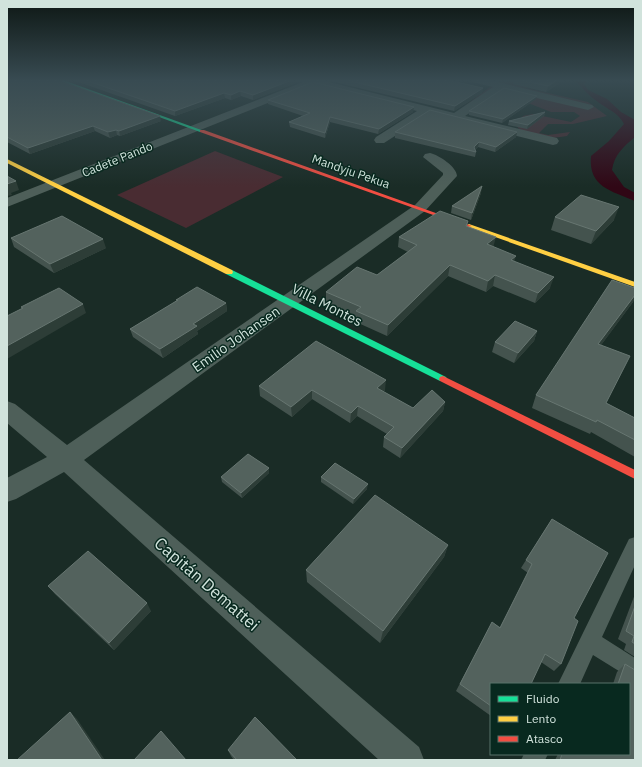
<svg xmlns="http://www.w3.org/2000/svg" width="642" height="767" font-family="'IBM Plex Sans',sans-serif">
<style>
.green{fill:#492c32}
.water{fill:#300715}
.lines{fill:none;stroke-linecap:round;stroke-linejoin:round}
.lane{fill:#4e5f59;fill-rule:evenodd}
.street{fill:#4e5f59;fill-rule:evenodd}
.fast{fill:#16e098;fill-rule:evenodd}
.slow{fill:#ffcf43;fill-rule:evenodd}
.jam{fill:#f24e42;fill-rule:evenodd}
.wall{fill:#44534e}
.shaded-wall{fill:#2d3d37}
.building{fill:#53625d;stroke:#677671}
.labels{text-anchor:middle;dominant-baseline:central;stroke-width:3;stroke-linejoin:round;paint-order:stroke}
.far-street-label{font-size:12px;fill:#d1e3dc;stroke:#08291f}
.street-label{font-size:14px;fill:#d1e3dc;stroke:#08291f}
.near-street-label{font-size:17px;fill:#d1e3dc;stroke:#08291f}
</style>
<rect width="100%" height="100%" fill="#1a2c26"/>
<g class="green">
<path d="M499 80H544L526 88 588 102 607 116 573 124H548L539 133 548 135 570 132 567 136C544 139 539 142 518 128L517 124 523 116 533 114 571 122 580 116 574 112H551L518 99 461 109Z"/>
<polygon points="215,151 283,177 186,228 117,195"/>
</g>
<path class="water" d="M575 80H589L584 84 588 90 607 99 621 112 635 120V137C624 146 614 155 612 170L624 187 635 193V201C612 191 588 187 591 156L609 141 624 124C619 113 607 109 598 102 589 96 582 88 575 80Z"/>
<g class="lines">
<g class="lane">
<polygon points="635,537 635,565 602,637 635,658 635,681 593,655 580,684 558,684 629,539"/>
<polygon points="524,754 548,754 545,760 521,760"/>
</g>
<g class="street">
<polygon points="302,80 321,80 454,113 493,87 472,82 471,80 488,80 502,83 592,105 594,107 588,110 503,90 465,116 557,138 559,141 557,144 553,145 429,114 384,143 376,143 374,140 376,137 417,111 313,85 7,207 7,198 303,82"/>
<path d="M430 153C439 155 457 167 457 176L425 211 84 460 419 747 424 760H379L64 472 16 499 7 502V478L47 457 7 423V401L15 404 67 445 415 205 443 175V173L423 157 425 154Z"/>
</g>
<g class="fast">
<polygon points="58,80 63,80 204,131 200,132"/>
<polygon points="226,270 232,270 446,377 447,379 446,381 440,381 226,274"/>
</g>
<g class="slow">
<polygon points="7,159 232,270 233,272 232,274 226,274 7,163"/>
<polygon points="469,224 635,282 635,287 467,227 467,225"/>
</g>
<g class="jam">
<polygon points="200,130 204,130 472,226 467,227 200,132"/>
<polygon points="443,376 635,470 635,479 440,381 439,379 440,377"/>
</g>
</g>
<g class="wall">
<polygon points="7,80 161,121 120,136 117,135 110,138 95,131 30,154 7,142"/>
<polygon points="73,80 301,80 301,81 253,100 241,96 231,100 225,98 175,116"/>
<polygon points="326,80 447,80 483,88 482,93 454,111"/>
<polygon points="514,80 564,80 546,92 513,84"/>
<polygon points="536,99 502,123 469,115 469,111"/>
<polygon points="268,100 414,107 413,112 378,134 330,122 325,138 290,127 289,122 303,116 268,104"/>
<polygon points="545,112 544,116 527,129 508,125 509,121"/>
<polygon points="395,132 517,132 516,137 495,152 478,147 475,150 476,152 475,157 395,138"/>
<polygon points="481,193 471,220 451,213 452,206"/>
<polygon points="555,217 614,220 591,244 551,230"/>
<polygon points="468,221 467,227 493,247 550,288 535,303 493,286 486,292 448,276 387,336 356,322 356,316 326,303 326,292 377,275 408,252 398,247 399,237"/>
<polygon points="11,238 106,248 54,273 14,247"/>
<polygon points="635,288 635,297 633,302 601,345 606,403 635,418 635,457 591,432 590,434 532,408 536,395"/>
<polygon points="176,300 226,303 227,311 197,331 198,334 163,358 133,337 130,329 177,301"/>
<polygon points="537,331 534,341 514,363 492,352 495,342"/>
<polygon points="259,386 385,390 383,392 413,408 445,402 443,411 400,458 383,447 384,437 387,434 357,416 350,423 312,399 292,417 260,396"/>
<polygon points="269,468 269,473 242,498 222,482 221,477"/>
<polygon points="321,477 367,489 353,504 321,482"/>
<polygon points="552,519 574,618 561,664 554,671 541,662 491,684 491,716 456,691 492,622 500,627 528,573 521,568 526,560"/>
<polygon points="448,545 444,557 380,643 307,582 306,570"/>
<polygon points="48,586 151,611 114,650 55,594"/>
<polygon points="635,594 635,657 624,650 626,644 618,639"/>
<polygon points="625,664 635,670 635,760 555,760 558,754 629,754 629,684 613,684 617,672"/>
<polygon points="228,750 297,760 234,760 231,756"/>
</g>
<g class="shaded-wall">
<polygon points="292,80 301,80 301,81 253,100 253,95"/>
<polygon points="557,80 564,80 546,92 548,86"/>
<polygon points="483,88 482,93 454,111 455,106"/>
<polygon points="240,91 241,96 231,100 231,95"/>
<polygon points="224,93 225,98 175,116 175,111"/>
<polygon points="537,96 536,99 502,123 503,119"/>
<polygon points="414,107 413,112 378,134 379,129"/>
<polygon points="545,112 544,116 527,129 528,125"/>
<polygon points="160,116 161,121 120,136 119,131"/>
<polygon points="330,117 330,122 325,138 325,133"/>
<polygon points="93,126 95,131 30,154 28,148"/>
<polygon points="116,130 117,135 110,138 108,132"/>
<polygon points="517,132 516,137 495,152 496,147"/>
<polygon points="479,142 478,147 474,151 474,147"/>
<polygon points="16,181 19,190 11,193 12,195 7,196 7,184"/>
<polygon points="482,186 481,193 471,220 472,213"/>
<polygon points="619,207 614,220 591,244 596,231"/>
<polygon points="496,237 493,248 487,244"/>
<polygon points="103,239 106,248 54,273 50,264"/>
<polygon points="516,256 513,266 511,260"/>
<polygon points="450,265 448,276 387,336 388,325"/>
<polygon points="495,275 493,286 486,292 488,281"/>
<polygon points="554,277 550,288 535,303 538,293"/>
<polygon points="635,295 635,297 633,302 593,356 598,344"/>
<polygon points="226,303 227,311 197,331 198,334 163,358 160,349 193,324"/>
<polygon points="83,304 86,313 7,359 7,346"/>
<polygon points="537,331 534,341 514,363 518,353"/>
<polygon points="386,380 385,390 376,398 377,388"/>
<polygon points="312,390 312,399 292,417 291,407"/>
<polygon points="445,402 443,411 400,458 402,448"/>
<polygon points="358,406 357,416 350,423 351,413"/>
<polygon points="269,468 269,473 242,498 241,493"/>
<polygon points="368,484 367,489 353,504 354,499"/>
<polygon points="448,545 444,557 380,643 383,631"/>
<polygon points="147,603 151,611 114,650 109,643"/>
<polygon points="70,712 77,719 105,760 102,760"/>
</g>
<g class="building">
<polygon points="7,80 57,80 160,116 119,131 116,130 108,132 93,126 28,148 7,137"/>
<polygon points="85,80 292,80 253,95 240,91 231,95 224,93 175,111"/>
<polygon points="346,80 447,80 483,88 455,106"/>
<polygon points="520,80 557,80 548,86"/>
<polygon points="313,82 414,107 379,129 330,117 325,133 289,122 310,113 268,100"/>
<polygon points="504,88 537,96 503,119 469,111"/>
<polygon points="430,110 517,132 496,147 479,142 474,147 476,152 395,132"/>
<polygon points="545,112 528,125 509,121"/>
<polygon points="7,176 16,181 7,184"/>
<polygon points="482,186 472,213 452,206"/>
<polygon points="581,195 619,207 596,231 555,217"/>
<polygon points="440,211 468,221 466,226 496,237 487,244 516,256 511,260 554,277 538,293 495,275 488,281 450,265 388,325 356,311 361,307 326,292 357,267 377,275 417,245 399,237"/>
<polygon points="62,216 103,239 50,264 11,238"/>
<polygon points="612,280 635,288 635,295 598,344 630,356 606,403 635,418 635,440 597,420 596,422 536,395"/>
<polygon points="197,287 226,303 193,324 197,326 160,349 130,329 178,300 176,300"/>
<polygon points="59,288 83,304 7,346 7,316 23,308 21,307"/>
<polygon points="515,321 537,331 518,353 495,342"/>
<polygon points="316,341 386,380 377,388 413,408 432,390 445,402 402,448 384,437 394,427 358,406 351,413 312,390 291,407 259,386"/>
<polygon points="248,454 269,468 241,493 221,477"/>
<polygon points="335,463 368,484 354,499 321,477"/>
<polygon points="375,495 448,545 383,631 306,570"/>
<polygon points="552,519 608,553 574,618 578,621 561,664 545,654 531,684 491,684 491,706 460,684 492,622 500,628 532,564 526,560"/>
<polygon points="88,551 147,603 109,643 48,586"/>
<polygon points="635,606 635,644 632,642 634,636 626,631"/>
<polygon points="625,664 635,670 635,760 560,760 562,754 629,754 629,684 618,684"/>
<polygon points="70,712 102,760 17,760"/>
<polygon points="255,717 297,760 237,760 228,750"/>
<polygon points="161,731 186,760 134,760"/>
</g>
<linearGradient id="sky" x2="0" y2="1"><stop stop-color="#0e1815"/><stop offset="0.43" stop-color="#384b52"/><stop offset="1" stop-color="#384b52" stop-opacity="0"/></linearGradient>
<rect width="642" height="187" fill="url(#sky)"/>
<g class="labels">
<g class="far-street-label">
<text transform="translate(117 159) rotate(-22)">Cadete Pando</text>
<text transform="translate(351 171) rotate(19)">Mandyju Pekua</text>
</g>
<g class="street-label">
<text transform="translate(327 305) rotate(27)">Villa Montes</text>
<text transform="translate(236 339) rotate(-35)">Emilio Johansen</text>
</g>
<g class="near-street-label">
<text transform="translate(207 584) rotate(41)">Capitán Demattei</text>
</g>
</g>
<rect width="642" height="767" fill="none" stroke="#d1e3dc" stroke-width="16"/>
<rect x="490" y="683" width="140" height="72" fill="#08291f" stroke="#58736b"/>
<rect x="498" y="696" width="20" height="6" fill="#16e098" stroke="#58736b"/>
<text x="526" y="703" font-size="12" fill="#d1e3dc">Fluido</text>
<rect x="498" y="716" width="20" height="6" fill="#ffcf43" stroke="#58736b"/>
<text x="526" y="723" font-size="12" fill="#d1e3dc">Lento</text>
<rect x="498" y="736" width="20" height="6" fill="#f24e42" stroke="#58736b"/>
<text x="526" y="743" font-size="12" fill="#d1e3dc">Atasco</text>
</svg>
